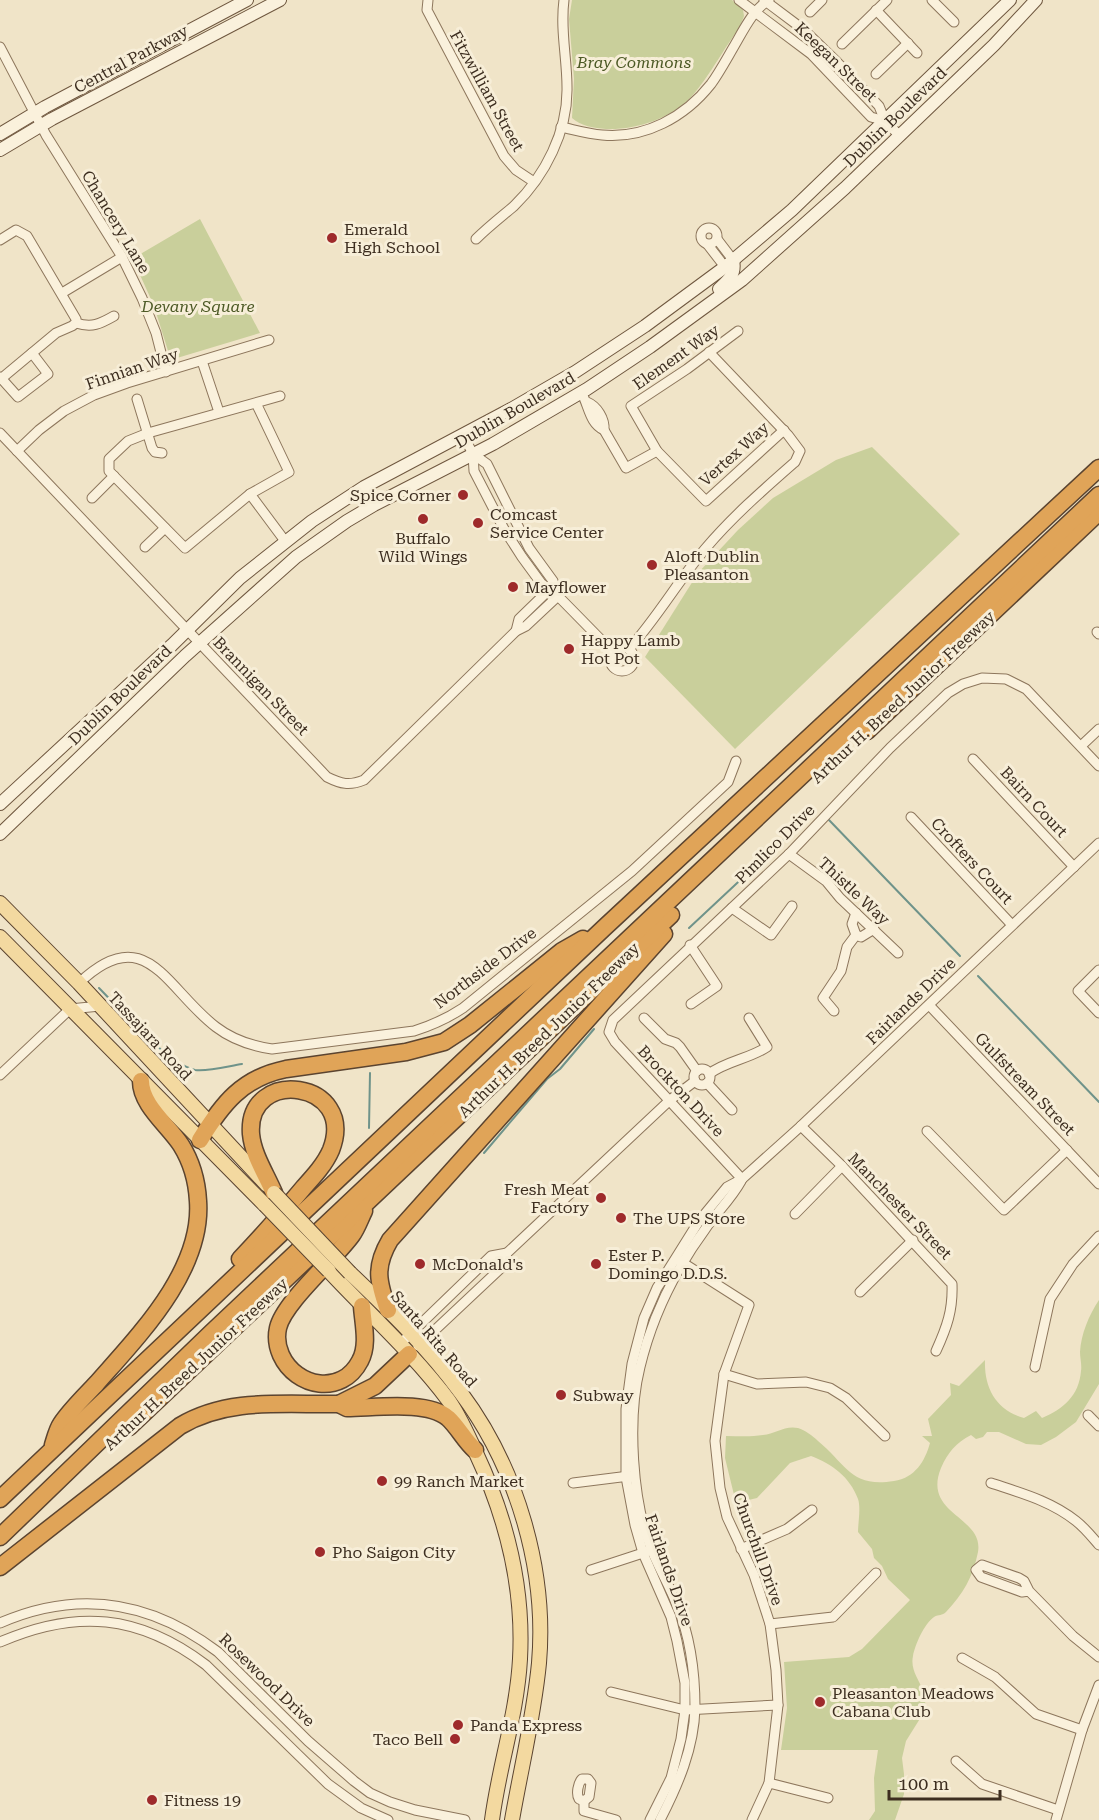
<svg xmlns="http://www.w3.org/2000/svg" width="1099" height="1820" font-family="'Roboto Serif',serif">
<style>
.green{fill:#c9cf9b}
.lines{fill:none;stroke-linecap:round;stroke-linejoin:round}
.stream{stroke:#6f938a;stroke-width:2}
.street-casing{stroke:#8d765c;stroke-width:11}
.secondary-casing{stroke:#6f573f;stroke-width:14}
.primary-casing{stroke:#5b4430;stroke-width:16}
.highway-casing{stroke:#5b4430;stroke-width:19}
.street{stroke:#faf1dc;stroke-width:9}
.secondary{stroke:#faf1dc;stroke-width:12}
.primary{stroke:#f3d9a0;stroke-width:14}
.highway{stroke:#e0a458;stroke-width:16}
.primary-bridge-casing{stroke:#5b4430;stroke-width:16;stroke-linecap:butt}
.primary-bridge{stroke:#f3d9a0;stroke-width:14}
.poi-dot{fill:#9e2a2b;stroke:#f7eed8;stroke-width:2}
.labels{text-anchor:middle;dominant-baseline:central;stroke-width:6;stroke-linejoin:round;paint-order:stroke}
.street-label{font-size:16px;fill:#3d2e20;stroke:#f7eed8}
.park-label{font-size:16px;font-style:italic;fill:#4d5a26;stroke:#f7eed8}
.poi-label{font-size:16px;fill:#3d2e20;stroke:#f7eed8;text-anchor:start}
</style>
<rect width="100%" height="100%" fill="#f0e4c8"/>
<g class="green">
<path d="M572 0H732L743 10 744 16C740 29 730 40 723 52 713 67 703 84 691 97 670 119 636 130 606 129 594 128 581 126 572 118L574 79 569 19Z"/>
<polygon points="200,219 260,333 177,358 169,354 154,306 136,266 137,256"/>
<polygon points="872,447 960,534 735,749 645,657 698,573 738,530 773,498 836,460"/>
<path d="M1099 1300V1384L1076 1422 1056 1437 1041 1445 1026 1444 999 1432H987L983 1437 976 1439 971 1435C956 1443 948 1452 941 1468 922 1515 984 1516 978 1552 973 1577 963 1594 946 1612 942 1616 939 1614 934 1617 924 1624 915 1645 913 1656 910 1670 919 1679 923 1691 925 1696 925 1703 926 1709L906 1741 902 1758 904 1774V1794L895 1820H869L875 1811 874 1778 878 1750H781L787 1708 784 1662 849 1657 862 1649 910 1600 888 1579 882 1566 874 1558 872 1549 858 1532C858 1523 861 1508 858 1499 850 1477 832 1464 811 1456L790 1463 757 1498 736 1503 725 1458 726 1436C738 1436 751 1437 763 1435 775 1434 785 1425 798 1428 805 1430 813 1436 818 1441 847 1465 851 1488 894 1481 915 1478 925 1461 930 1443L922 1436H932L928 1419 951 1395 950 1383 959 1386 985 1360C984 1388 996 1410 1024 1418L1036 1411 1042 1418C1063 1409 1079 1396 1081 1371 1082 1365 1080 1358 1080 1352 1081 1334 1089 1315 1099 1300Z"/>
</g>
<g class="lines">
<g class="stream">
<polyline points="829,820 960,956"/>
<polyline points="689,928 811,814"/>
<polyline points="978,976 1099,1102"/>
<path d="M99 988C120 1009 167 1064 195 1070 207 1072 229 1066 242 1064"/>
<polyline points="369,1128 370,1073"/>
<polyline points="484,1153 547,1079 560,1069 594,1029"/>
</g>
<g class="street-casing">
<g id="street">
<polyline points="428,0 427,10 504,156 516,170 534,182"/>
<polyline points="739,0 811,54 871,117 885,121"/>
<polyline points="764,0 804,30 837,62 879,106 885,121 900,136"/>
<polyline points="932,0 954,22"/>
<polyline points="876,10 917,53"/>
<polyline points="810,12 822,0"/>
<polyline points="842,44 887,0"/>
<polyline points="0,47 46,135 122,257 142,298 156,333 166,372"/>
<polyline points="876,74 908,43"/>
<path d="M561 127C575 130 588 134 602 135 645 139 685 117 711 84 719 73 726 60 733 48 742 33 753 9 769 0"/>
<circle cx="709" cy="236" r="8"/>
<path d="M476 239C488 227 501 217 514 206 545 176 568 131 567 87 567 58 560 29 564 0"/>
<polyline points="717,239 733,260"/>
<polyline points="0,240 16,230 27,236 76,319 76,323 72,326 56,333 2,378"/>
<polyline points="708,245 725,267"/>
<polyline points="62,293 122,257"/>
<path d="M76 323C92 328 100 324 114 316"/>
<polyline points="738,331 687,369 631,406 657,451 706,501 784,430"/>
<polyline points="202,361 219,412"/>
<polyline points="0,377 18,397 48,374 32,353"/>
<path d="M581 392C589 405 589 423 604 430 605 419 597 406 587 402"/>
<polyline points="137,399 152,448 155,452 162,453"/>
<polyline points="256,403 289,472 250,494 185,548 109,471 109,459 128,441 148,433 280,396"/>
<polyline points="604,430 626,468 657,451"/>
<path d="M0 433 327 777C341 784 349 786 364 780L516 631 526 626 558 596"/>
<polyline points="463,435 473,454 474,471 504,529 522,557 541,583 558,596 612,651"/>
<polyline points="17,451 39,430 64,411 94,395 127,383 269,340"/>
<polyline points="473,454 487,464 529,548 553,581 558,596"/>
<polyline points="250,494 285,541"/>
<polyline points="92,498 114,476"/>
<polyline points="145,547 165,528"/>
<polyline points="516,631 519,619 552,587"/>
<polyline points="1097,632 1099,634"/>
<circle cx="622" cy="659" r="12"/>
<path d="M629 649C657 618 678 581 705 549 732 517 763 490 795 462L800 451 788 435 709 352"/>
<polyline points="1081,746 1099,729"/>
<polyline points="973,759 1074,867"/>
<polyline points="911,817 1012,925"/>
<polyline points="789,854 826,881 840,898 898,953"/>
<polyline points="732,908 771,935 792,906"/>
<polyline points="856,913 852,924 856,935 861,937 874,929"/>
<polyline points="690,945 717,986 691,1004"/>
<polyline points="1099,970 1078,991 1099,1013"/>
<path d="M79 983C146 919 166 989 216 1027 233 1040 252 1046 272 1049L414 1031C433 1025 448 1018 463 1008L632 871 728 782 736 761"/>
<polyline points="929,1005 1099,1184"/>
<polyline points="834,1011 823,998 841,971 847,947 856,935"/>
<polyline points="644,1018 665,1039 676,1043 680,1047 697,1071"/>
<circle cx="702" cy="1077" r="8"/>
<path d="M709 1074C726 1061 749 1059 767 1047L749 1018"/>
<polyline points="0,1075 70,1009 100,1006"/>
<polyline points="707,1083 732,1110"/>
<path d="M801 1126 842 1166 952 1284C953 1310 947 1327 936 1351"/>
<polyline points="927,1131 1004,1210 1067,1150"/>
<polyline points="742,1179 615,1042 609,1032 613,1020 789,854 890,748 948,693 963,684 982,678 1006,679 1026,689 1099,766"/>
<polyline points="795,1214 842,1166"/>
<polyline points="680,1261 749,1305 724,1374 715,1441 720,1488 727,1517 754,1575 770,1624 776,1670 778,1705 769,1783 752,1820"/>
<polyline points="860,1292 913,1240"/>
<polyline points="400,1344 491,1256 507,1253"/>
<polyline points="418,1346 501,1268 507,1253 670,1100 695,1081"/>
<polyline points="1035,1367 1050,1299 1073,1264 1099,1236"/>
<polyline points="724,1374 757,1384 806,1382 830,1388 846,1398 885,1436"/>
<polyline points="1088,1415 1099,1426"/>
<polyline points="573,1483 629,1476"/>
<path d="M991 1483C1021 1493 1051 1501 1076 1521 1085 1528 1092 1537 1099 1545"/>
<polyline points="741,1549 787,1529 812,1510"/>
<polyline points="591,1570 646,1552"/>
<polyline points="1029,1591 1022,1592 981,1577 976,1570 982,1565 1019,1578 1024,1581 1029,1591 1073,1636 1099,1657"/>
<path d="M0 1623C78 1589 151 1601 218 1652L308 1741 354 1781 370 1793 390 1802 415 1810 465 1820"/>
<polyline points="770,1624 833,1617 876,1573"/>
<path d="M0 1642C76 1609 139 1614 206 1665L328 1784 361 1808 388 1820"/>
<polyline points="962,1658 995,1677 1036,1714 1082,1730"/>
<polyline points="611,1692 685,1710 778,1705"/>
<polyline points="956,1761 982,1784 1058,1810"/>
<path d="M582 1779H588L591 1783 589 1797 584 1801 579 1799C576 1794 578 1783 582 1779Z"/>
<polyline points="769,1783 828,1798"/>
<polyline points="584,1801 584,1811 616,1820"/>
<polyline points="650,1820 671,1778 681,1739 685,1710 685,1683 677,1641 671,1617 643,1553 635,1525 626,1477 626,1409 632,1364 644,1318 657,1288 699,1221 727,1187 742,1179 801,1126 1099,843"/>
<path d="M660 1820C678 1785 694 1748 695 1708 695 1675 690 1636 677 1605 670 1587 660 1570 652 1551 632 1502 627 1419 640 1367 652 1317 675 1270 706 1228 717 1212 731 1199 741 1181"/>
<polyline points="1056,1820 1082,1730 1099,1685"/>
</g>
</g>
<g class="secondary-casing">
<g id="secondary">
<polyline points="0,134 45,107 247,0"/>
<polyline points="0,150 52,119 280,0"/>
<path d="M719 289C729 280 736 274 733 260"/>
<polyline points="0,804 172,645 240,578 312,521 364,487 511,409 575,372 645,326 725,267 792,210 1010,0"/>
<polyline points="0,834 185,656 296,557 347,521 374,505 493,444 587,389 650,347 742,280 845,188 994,45 1036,0"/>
</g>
</g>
<g class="primary-casing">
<g id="primary">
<polyline points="0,903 79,983 267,1185"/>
<polyline points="0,937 265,1205"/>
<path d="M329 1271C369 1314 414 1354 449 1401 460 1417 468 1435 476 1453 507 1519 524 1586 520 1659 517 1714 499 1766 492 1820"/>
<path d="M350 1273C390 1311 429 1349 461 1393 517 1468 547 1570 539 1663 534 1716 521 1768 512 1820"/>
</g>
</g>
<g class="highway-casing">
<g id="highway">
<polyline points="867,731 1099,512"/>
<path d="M200 1140C222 1104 242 1078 286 1069L406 1052 444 1042 470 1025 562 951 583 939"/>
<path d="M240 1259C262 1236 283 1212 304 1187 314 1176 325 1164 331 1150 358 1080 246 1066 251 1134 253 1155 266 1174 274 1193"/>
<path d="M362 1306C363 1323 369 1345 360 1361 342 1396 296 1388 281 1355 277 1346 276 1337 278 1328 284 1302 335 1259 352 1235 357 1228 360 1219 364 1211"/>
<path d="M388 1310C378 1282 374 1267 390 1240L664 934"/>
<polyline points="339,1404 375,1386 409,1354"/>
<polyline points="129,1427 671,915"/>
<path d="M53 1445C55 1439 57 1430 61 1424 71 1409 85 1396 97 1383 140 1334 203 1270 198 1201 197 1182 191 1161 181 1145 168 1125 141 1105 141 1081"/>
<polyline points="0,1499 605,927 1099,468"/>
<polyline points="0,1537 211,1333 1099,495"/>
<path d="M0 1567 180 1426C228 1397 285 1405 339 1404L347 1408C374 1408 427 1400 448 1418 458 1427 464 1440 475 1450"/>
</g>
</g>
<use href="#street" class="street"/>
<use href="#secondary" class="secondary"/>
<use href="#primary" class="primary"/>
<use href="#highway" class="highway"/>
<g class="primary-bridge-casing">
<g id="primary-bridge">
<polyline points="274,1193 350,1273"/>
<polyline points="265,1205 329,1271"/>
</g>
</g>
<use href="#primary-bridge" class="primary-bridge"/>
</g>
<g class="poi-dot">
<circle cx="332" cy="238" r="6"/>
<circle cx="463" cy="495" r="6"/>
<circle cx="423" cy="519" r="6"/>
<circle cx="478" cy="523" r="6"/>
<circle cx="652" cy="565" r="6"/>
<circle cx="513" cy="587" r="6"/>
<circle cx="569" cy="649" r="6"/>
<circle cx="601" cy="1198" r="6"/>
<circle cx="621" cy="1218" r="6"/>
<circle cx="420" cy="1264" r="6"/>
<circle cx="596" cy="1264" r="6"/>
<circle cx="561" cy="1395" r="6"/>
<circle cx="382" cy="1481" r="6"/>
<circle cx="320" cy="1552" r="6"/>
<circle cx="820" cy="1702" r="6"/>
<circle cx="458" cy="1725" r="6"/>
<circle cx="455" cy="1739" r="6"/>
<circle cx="152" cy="1800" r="6"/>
</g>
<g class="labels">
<g class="street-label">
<text transform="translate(131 59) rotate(-28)">Central Parkway</text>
<text transform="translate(836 62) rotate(44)">Keegan Street</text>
<text transform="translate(487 91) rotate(61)">Fitzwilliam Street</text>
<text transform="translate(895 117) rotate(-44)">Dublin Boulevard</text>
<text transform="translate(116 222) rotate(59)">Chancery Lane</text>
<text transform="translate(676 357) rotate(-35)">Element Way</text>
<text transform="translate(132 369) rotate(-19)">Finnian Way</text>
<text transform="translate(515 410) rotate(-30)">Dublin Boulevard</text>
<text transform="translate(734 454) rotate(-42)">Vertex Way</text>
<text transform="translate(261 686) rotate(46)">Brannigan Street</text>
<text transform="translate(120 695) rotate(-44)">Dublin Boulevard</text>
<text transform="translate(903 697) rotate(-43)">Arthur H. Breed Junior Freeway</text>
<text transform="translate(1034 802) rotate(47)">Bairn Court</text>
<text transform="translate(775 844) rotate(-45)">Pimlico Drive</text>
<text transform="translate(972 861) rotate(47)">Crofters Court</text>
<text transform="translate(854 891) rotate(43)">Thistle Way</text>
<text transform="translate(485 968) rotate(-37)">Northside Drive</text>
<text transform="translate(911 1001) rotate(-44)">Fairlands Drive</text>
<text transform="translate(549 1030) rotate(-44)">Arthur H. Breed Junior Freeway</text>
<text transform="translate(150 1036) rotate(47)">Tassajara Road</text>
<text transform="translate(1025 1084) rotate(46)">Gulfstream Street</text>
<text transform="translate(681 1091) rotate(47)">Brockton Drive</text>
<text transform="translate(900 1206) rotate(46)">Manchester Street</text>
<text transform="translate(434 1339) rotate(49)">Santa Rita Road</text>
<text transform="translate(196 1364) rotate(-43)">Arthur H. Breed Junior Freeway</text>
<text transform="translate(758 1549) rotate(70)">Churchill Drive</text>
<text transform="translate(669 1570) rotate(71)">Fairlands Drive</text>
<text transform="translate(267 1680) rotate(44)">Rosewood Drive</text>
</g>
<g class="park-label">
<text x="634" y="62">Bray Commons</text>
<text x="198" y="306">Devany Square</text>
</g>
<g class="poi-label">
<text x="344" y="229">Emerald<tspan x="344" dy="18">High School</tspan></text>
<text x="451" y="495" text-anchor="end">Spice Corner</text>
<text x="490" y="514">Comcast<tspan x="490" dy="18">Service Center</tspan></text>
<text x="423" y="538" text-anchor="middle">Buffalo<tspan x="423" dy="18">Wild Wings</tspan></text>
<text x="664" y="556">Aloft Dublin<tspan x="664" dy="18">Pleasanton</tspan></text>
<text x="525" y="587">Mayflower</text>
<text x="581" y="640">Happy Lamb<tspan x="581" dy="18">Hot Pot</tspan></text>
<text x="589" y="1189" text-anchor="end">Fresh Meat<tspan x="589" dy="18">Factory</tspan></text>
<text x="633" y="1218">The UPS Store</text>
<text x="608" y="1255">Ester P.<tspan x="608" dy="18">Domingo D.D.S.</tspan></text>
<text x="432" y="1264">McDonald's</text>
<text x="573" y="1395">Subway</text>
<text x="394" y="1481">99 Ranch Market</text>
<text x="332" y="1552">Pho Saigon City</text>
<text x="832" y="1693">Pleasanton Meadows<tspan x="832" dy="18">Cabana Club</tspan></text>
<text x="470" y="1725">Panda Express</text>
<text x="443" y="1739" text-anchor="end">Taco Bell</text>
<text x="164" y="1800">Fitness 19</text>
</g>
</g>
<path d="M889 1790v9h111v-9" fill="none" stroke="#3d2e20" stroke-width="3"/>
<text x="898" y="1790" font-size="18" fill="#3d2e20" stroke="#f7eed8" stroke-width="4.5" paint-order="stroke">100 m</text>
</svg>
